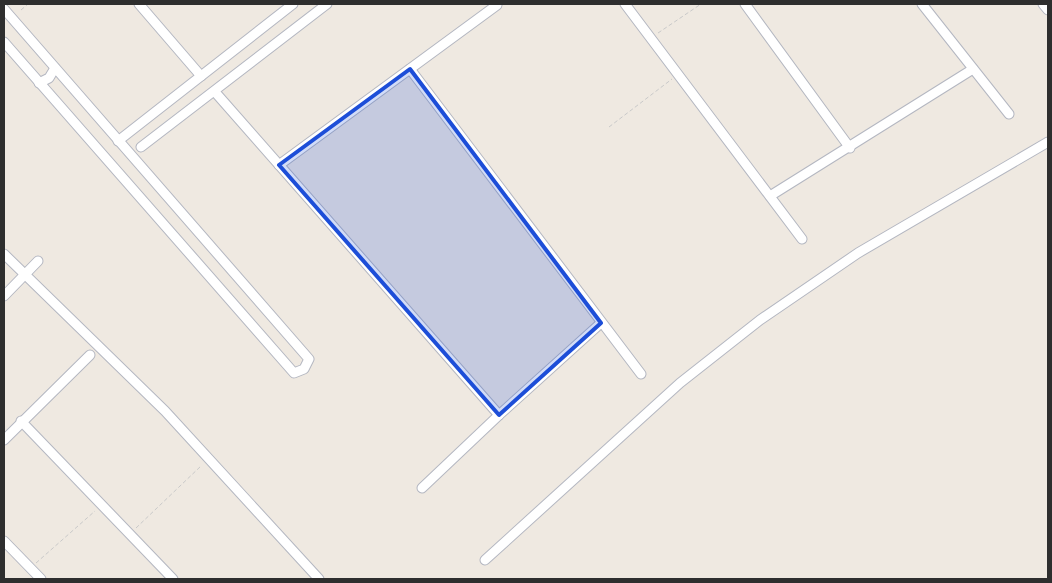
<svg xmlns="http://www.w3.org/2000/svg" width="1052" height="583" font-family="Commissioner,sans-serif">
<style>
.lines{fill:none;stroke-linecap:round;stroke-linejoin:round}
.minor-casing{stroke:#b4b7c1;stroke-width:11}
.path{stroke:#c9c9c9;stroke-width:1;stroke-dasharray:4 2.5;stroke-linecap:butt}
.minor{stroke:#fff;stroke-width:9}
.marked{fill:#1d4ed8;fill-opacity:0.2;stroke:#1d4ed8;stroke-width:4;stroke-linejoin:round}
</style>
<rect width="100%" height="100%" fill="#efe9e1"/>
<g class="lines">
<g class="minor-casing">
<g id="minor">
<polyline points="139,4 201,76"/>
<polyline points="625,4 802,239"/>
<polyline points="745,4 850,148"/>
<polyline points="922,4 1009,114"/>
<polyline points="1043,4 1048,10"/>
<polyline points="4,9 309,359 304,369 294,373 4,42"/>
<polyline points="410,69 641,374"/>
<polyline points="39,83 49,78 55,68"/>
<polyline points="215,92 499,415"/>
<polyline points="118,141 293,4"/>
<polyline points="141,147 327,4"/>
<polyline points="279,165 497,5"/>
<polyline points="770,196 973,69"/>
<polyline points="4,254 165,411 319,579"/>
<polyline points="4,296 38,261"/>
<polyline points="21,421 173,579"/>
<polyline points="4,440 90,355"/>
<polyline points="422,488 499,415 601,323"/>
<polyline points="4,541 41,579"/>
<polyline points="485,560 680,383 760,320 858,253 1048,142"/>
</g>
</g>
<g class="path">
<polyline points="21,10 28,4"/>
<polyline points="658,33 701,4"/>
<polyline points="609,127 672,79"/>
<polyline points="136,528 201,466"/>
<polyline points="36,563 95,511"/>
</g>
<use href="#minor" class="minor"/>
</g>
<path class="marked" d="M410 69 601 323 499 415 279 165Z"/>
<rect width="1052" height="583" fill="none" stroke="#2e2e2e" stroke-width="10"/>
</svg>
